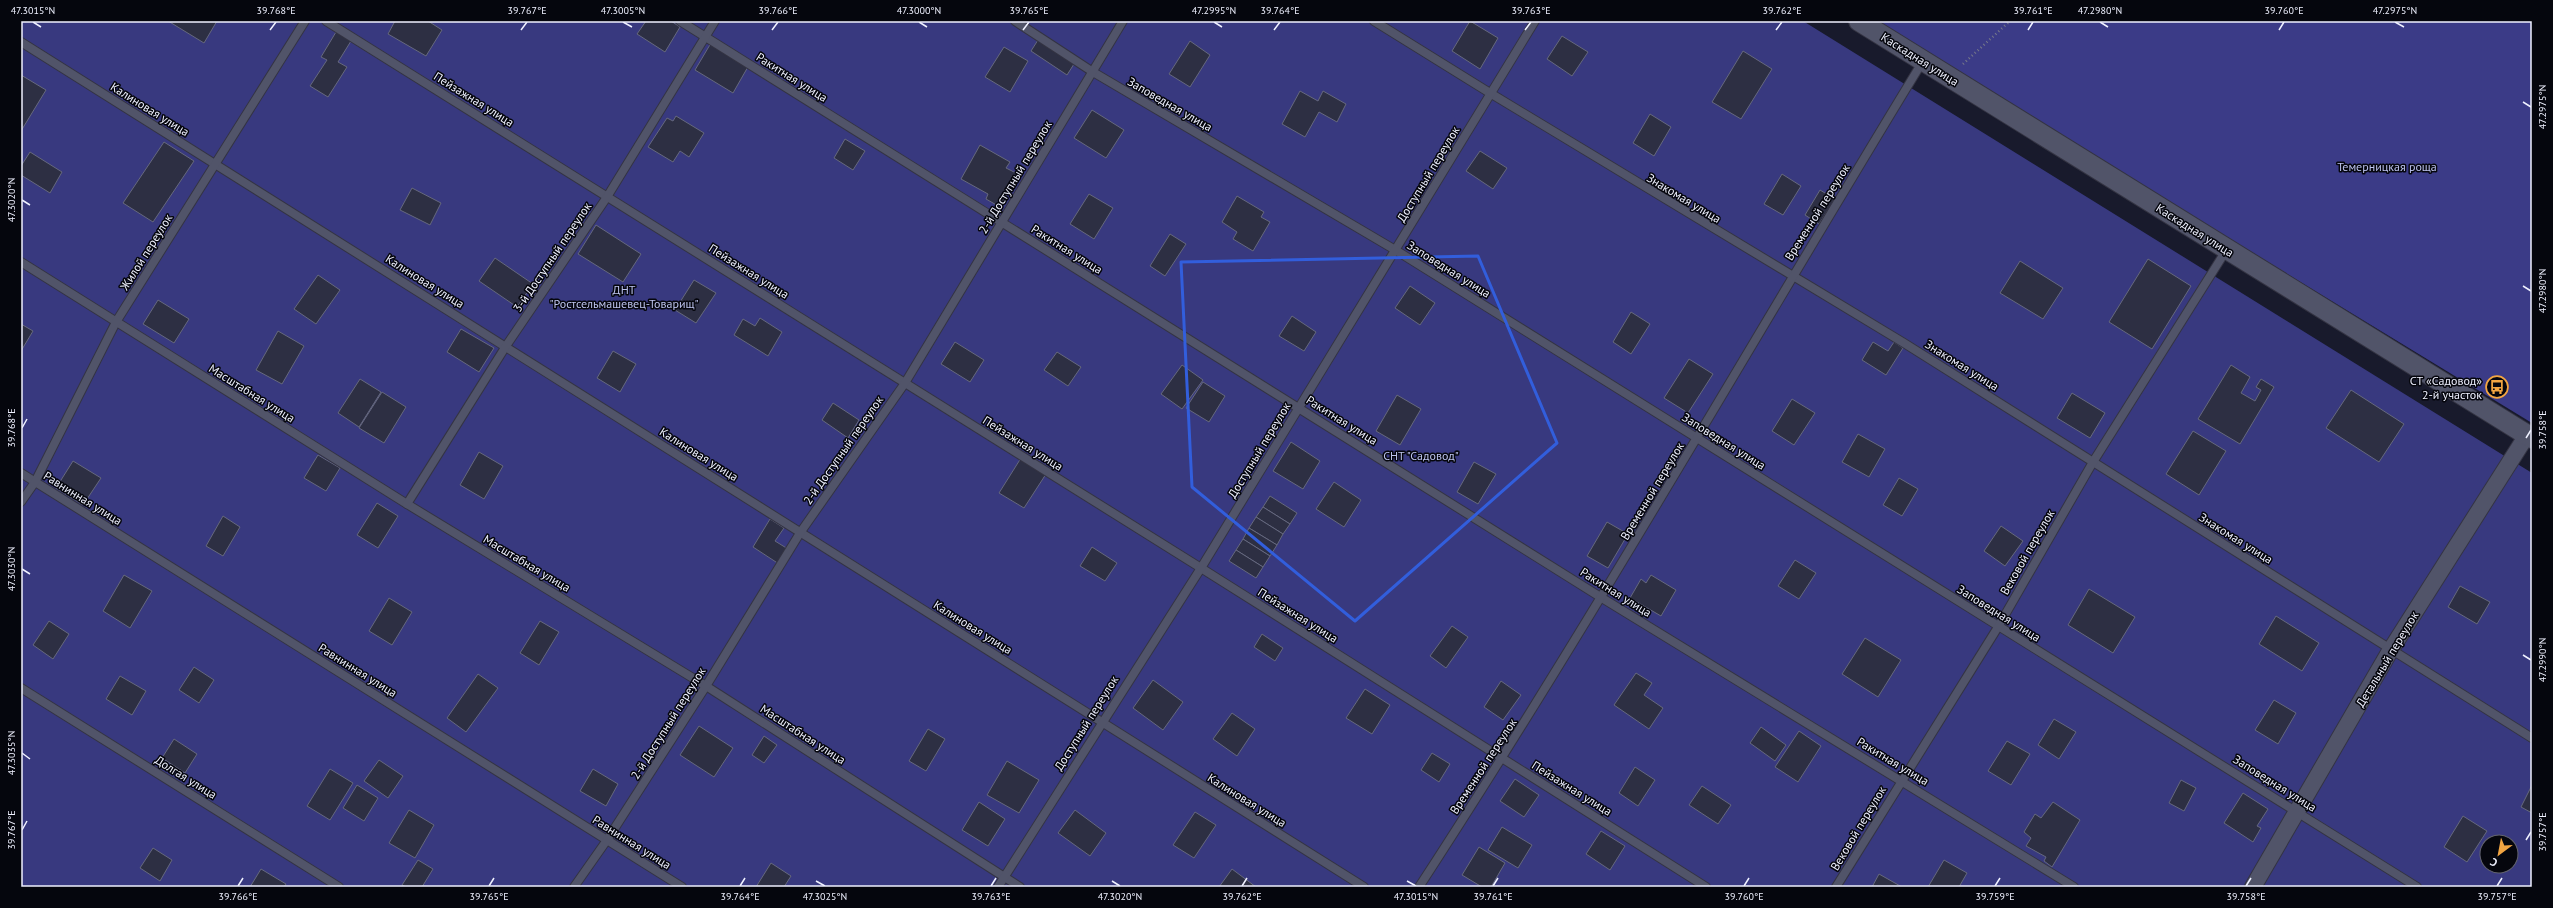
<svg xmlns="http://www.w3.org/2000/svg" width="2553" height="908" font-family="'PT Sans',sans-serif">
<style>
.green{fill:#38397f;fill-rule:evenodd}
.forest{fill:#3b3b87}
.building{fill:#2d2f43;stroke:#65687e}
.lines{fill:none;stroke-linecap:round;stroke-linejoin:round}
.service-casing{stroke:#343443;stroke-width:10}
.minor-casing{stroke:#343443;stroke-width:18}
.tertiary-casing{stroke:#343443;stroke-width:22}
.path{stroke:#777989;stroke-width:2.5;stroke-dasharray:1 3;stroke-linecap:butt}
.service{stroke:#515469;stroke-width:8}
.minor{stroke:#515469;stroke-width:16}
.tertiary{stroke:#515469;stroke-width:20}
.marked{fill:none;stroke:#325edc;stroke-width:3;stroke-linejoin:round}
.ticks{fill:none;stroke:#eff1ff;stroke-width:1.5}
.labels{text-anchor:middle;dominant-baseline:central;stroke-width:3;stroke-linejoin:round;paint-order:stroke}
.street-label{font-size:12px;fill:#eff1ff;stroke:#05060d}
.park-label{font-size:12px;fill:#bdc3ee;stroke:#05060d}
.poi-label{font-size:12px;fill:#eff1ff;stroke:#05060d;text-anchor:end}
.neatline{fill:none;stroke:#eff1ff;stroke-width:1.5}
.ticks-label{font-size:10px;text-anchor:middle;fill:#eff1ff}
</style>
<rect width="100%" height="100%" fill="#181a2c"/>
<path class="green" d="M21 21H1803L2532 473V887H21ZM2487 842H2511V866H2487Z"/>
<polygon class="forest" points="1872,21 2532,21 2532,423"/>
<g class="building">
<polygon points="168,21 217,21 204,43"/>
<polygon points="395,21 428,21 442,30 426,56 388,34"/>
<polygon points="646,21 671,21 680,27 665,52 637,34"/>
<polygon points="1470,21 1498,38 1480,69 1452,51"/>
<polygon points="336,32 351,41 338,62 347,67 328,97 310,86 327,60 321,57"/>
<polygon points="1562,36 1588,52 1572,76 1547,59"/>
<polygon points="1038,40 1074,64 1067,75 1031,51"/>
<polygon points="1190,41 1210,55 1190,87 1169,74"/>
<polygon points="711,43 749,65 733,93 695,70"/>
<polygon points="1004,47 1028,61 1010,92 985,77"/>
<polygon points="1743,51 1772,69 1741,119 1712,102"/>
<polygon points="21,75 46,90 21,131"/>
<polygon points="1300,91 1318,101 1323,91 1346,104 1337,122 1319,112 1305,137 1282,124"/>
<polygon points="1092,110 1124,130 1106,158 1074,138"/>
<polygon points="1650,114 1671,127 1654,156 1633,143"/>
<polygon points="676,116 704,133 689,157 680,151 673,162 648,147 667,118 673,121"/>
<polygon points="845,139 865,151 853,170 834,158"/>
<polygon points="164,142 194,161 153,222 123,203"/>
<polygon points="980,145 1010,162 1006,168 1018,174 1000,207 986,199 988,194 961,179"/>
<polygon points="1480,151 1507,168 1493,189 1466,171"/>
<polygon points="30,152 62,172 50,193 21,175 21,166"/>
<polygon points="1782,174 1801,186 1783,215 1764,204"/>
<polygon points="412,188 441,203 430,225 400,210"/>
<polygon points="1820,190 1835,199 1819,224 1805,215"/>
<polygon points="1089,194 1113,208 1094,239 1070,224"/>
<polygon points="1237,196 1264,212 1261,217 1270,222 1253,251 1233,239 1237,232 1222,222"/>
<polygon points="596,225 641,254 623,282 578,254"/>
<polygon points="1170,234 1186,244 1165,276 1150,266"/>
<polygon points="495,258 533,284 517,307 479,281"/>
<polygon points="2148,259 2191,286 2152,349 2109,322"/>
<polygon points="2020,261 2063,288 2043,319 2000,293"/>
<polygon points="318,275 340,290 316,324 294,309"/>
<polygon points="694,280 716,293 696,323 675,310"/>
<polygon points="1410,286 1435,303 1420,325 1395,308"/>
<polygon points="158,300 189,319 174,343 143,324"/>
<polygon points="1631,312 1650,324 1631,354 1613,342"/>
<polygon points="1292,316 1316,332 1304,351 1279,336"/>
<polygon points="760,318 782,332 768,356 734,335 743,319 755,326"/>
<polygon points="21,324 33,331 21,351"/>
<polygon points="461,329 494,348 479,372 447,352"/>
<polygon points="278,331 304,346 282,384 256,370"/>
<polygon points="955,342 984,360 970,382 941,364"/>
<polygon points="1873,342 1888,351 1894,342 1903,348 1886,375 1862,360"/>
<polygon points="613,351 636,364 620,392 597,378"/>
<polygon points="1057,352 1081,367 1068,386 1044,370"/>
<polygon points="1689,359 1713,374 1688,413 1664,398"/>
<polygon points="1182,365 1203,380 1182,409 1161,394"/>
<polygon points="2231,365 2250,377 2241,393 2255,401 2261,390 2256,387 2261,379 2274,387 2240,444 2198,419"/>
<polygon points="360,379 381,392 359,427 338,413"/>
<polygon points="1203,382 1225,396 1209,422 1186,408"/>
<polygon points="2351,390 2404,424 2379,462 2326,428"/>
<polygon points="382,392 406,407 384,443 359,428"/>
<polygon points="2072,393 2105,413 2090,438 2057,418"/>
<polygon points="1397,395 1421,409 1400,445 1376,431"/>
<polygon points="1792,399 1815,413 1794,445 1772,431"/>
<polygon points="833,403 859,420 848,438 822,420"/>
<polygon points="2193,431 2226,451 2199,495 2166,474"/>
<polygon points="1858,434 1885,449 1869,477 1842,462"/>
<polygon points="1291,442 1320,461 1303,489 1273,471"/>
<polygon points="479,452 503,466 484,499 460,485"/>
<polygon points="318,455 340,468 326,491 304,478"/>
<polygon points="1021,458 1046,474 1024,508 999,493"/>
<polygon points="73,461 101,478 83,505 56,488"/>
<polygon points="1474,462 1496,474 1478,504 1457,492"/>
<polygon points="1899,478 1918,489 1902,516 1883,505"/>
<polygon points="1334,482 1361,500 1344,527 1316,509"/>
<polygon points="1270,496 1297,513 1290,524 1263,507"/>
<polygon points="377,503 398,516 378,548 357,535"/>
<polygon points="1263,507 1290,524 1283,534 1256,517"/>
<polygon points="223,516 240,527 223,556 206,546"/>
<polygon points="1256,517 1283,534 1277,545 1249,528"/>
<polygon points="770,519 784,528 775,541 788,549 779,564 753,547"/>
<polygon points="1607,522 1628,534 1608,568 1587,556"/>
<polygon points="2001,526 2023,541 2005,566 1984,551"/>
<polygon points="1249,528 1277,545 1270,556 1243,539"/>
<polygon points="1243,539 1270,556 1263,567 1236,550"/>
<polygon points="1092,547 1117,563 1105,581 1080,566"/>
<polygon points="1236,550 1263,567 1256,578 1229,561"/>
<polygon points="1795,560 1816,573 1799,599 1778,586"/>
<polygon points="124,575 152,591 130,628 103,611"/>
<polygon points="1651,575 1676,590 1661,616 1630,598 1641,579 1646,583"/>
<polygon points="2460,586 2490,602 2477,624 2448,607"/>
<polygon points="2089,589 2135,617 2113,653 2068,625"/>
<polygon points="389,598 412,612 392,645 369,631"/>
<polygon points="2276,616 2319,643 2302,671 2259,644"/>
<polygon points="49,621 69,634 53,659 33,645"/>
<polygon points="540,621 559,632 539,665 520,653"/>
<polygon points="1452,626 1468,637 1446,668 1430,656"/>
<polygon points="1262,634 1283,648 1275,661 1254,647"/>
<polygon points="1865,638 1901,660 1878,697 1842,674"/>
<polygon points="194,667 214,680 199,703 179,690"/>
<polygon points="1636,673 1652,683 1644,695 1663,708 1649,729 1614,705"/>
<polygon points="478,674 498,688 466,732 447,718"/>
<polygon points="120,676 146,691 132,715 106,699"/>
<polygon points="1153,680 1183,702 1163,730 1133,708"/>
<polygon points="1501,681 1521,695 1503,720 1484,707"/>
<polygon points="1365,689 1390,705 1372,734 1346,718"/>
<polygon points="2274,700 2296,713 2278,744 2255,730"/>
<polygon points="1232,713 1255,729 1237,756 1213,739"/>
<polygon points="2054,719 2076,732 2059,759 2038,745"/>
<polygon points="699,726 733,748 714,777 680,755"/>
<polygon points="1761,727 1786,745 1775,761 1750,743"/>
<polygon points="928,729 945,739 926,771 909,761"/>
<polygon points="1799,731 1821,746 1798,782 1775,767"/>
<polygon points="764,736 777,745 764,763 752,755"/>
<polygon points="174,739 197,754 185,773 162,758"/>
<polygon points="2007,741 2030,754 2011,785 1988,771"/>
<polygon points="1432,753 1450,764 1439,782 1421,770"/>
<polygon points="379,760 403,776 388,798 364,781"/>
<polygon points="1007,761 1039,780 1019,813 987,795"/>
<polygon points="1635,767 1655,780 1638,806 1619,793"/>
<polygon points="330,769 353,783 330,820 307,806"/>
<polygon points="593,769 618,784 606,806 580,791"/>
<polygon points="1515,779 1539,795 1524,817 1500,801"/>
<polygon points="2181,780 2196,788 2184,811 2169,803"/>
<polygon points="357,785 378,798 364,821 343,808"/>
<polygon points="2532,785 2532,813 2521,807"/>
<polygon points="1702,786 1731,805 1718,824 1689,805"/>
<polygon points="2243,793 2268,809 2257,826 2261,828 2253,842 2224,823"/>
<polygon points="979,802 1005,819 988,846 962,830"/>
<polygon points="2053,802 2080,820 2052,867 2044,861 2046,857 2026,846 2031,838 2024,832 2035,814 2041,818"/>
<polygon points="409,810 434,825 415,858 389,843"/>
<polygon points="1075,810 1106,833 1090,856 1058,833"/>
<polygon points="1195,812 1216,825 1194,858 1173,845"/>
<polygon points="2463,816 2487,831 2467,862 2444,847"/>
<polygon points="1502,827 1532,845 1518,868 1488,850"/>
<polygon points="1601,831 1625,846 1610,870 1586,854"/>
<polygon points="1479,847 1505,863 1491,887 1482,887 1462,875"/>
<polygon points="153,848 172,860 160,881 140,868"/>
<polygon points="418,860 433,869 422,887 406,887 402,885"/>
<polygon points="1944,860 1967,873 1959,887 1928,887"/>
<polygon points="771,863 791,876 784,887 756,887"/>
<polygon points="261,869 286,884 284,887 250,887"/>
<polygon points="1232,869 1256,887 1219,887"/>
<polygon points="1879,874 1902,887 1872,887"/>
</g>
<g class="lines">
<g class="service-casing">
<g id="service">
<polyline points="326,21 1201,568 1706,887"/>
<polyline points="680,21 1602,598 2074,887"/>
<polyline points="1015,21 1093,72 1397,251 2417,887"/>
<polyline points="1374,21 1490,93 1904,343 2532,738"/>
<polyline points="21,42 1364,887"/>
<polyline points="21,262 407,504 706,686 1020,887"/>
<polyline points="21,473 682,887"/>
<polyline points="21,502 35,482 116,322 305,21"/>
<polyline points="407,504 506,346 607,197 715,21"/>
<polyline points="21,688 339,887"/>
<polyline points="574,887 607,840 706,686 800,533 905,383 1123,21"/>
<polyline points="998,887 1201,568 1535,21"/>
<path d="M1419 887C1595 617 1755 336 1923 61"/>
<polyline points="1836,887 1998,627 2093,462 2227,249"/>
</g>
</g>
<g class="minor-casing">
<polyline id="minor" points="2253,887 2390,651 2527,435"/>
</g>
<g class="tertiary-casing">
<polyline id="tertiary" points="1859,21 2532,438"/>
</g>
<polyline class="path" points="1963,64 2010,21"/>
<use href="#service" class="service"/>
<use href="#minor" class="minor"/>
<use href="#tertiary" class="tertiary"/>
</g>
<path class="marked" d="M1478 256 1557 443 1355 621 1192 487 1181 262Z"/>
<path class="ticks" d="M33 22 41 27M623 22 632 27M919 22 927 27M1214 22 1222 27M2100 22 2108 27M2395 22 2404 27M270 30 276 22M521 30 527 22M772 30 778 22M1023 30 1029 22M1274 30 1280 22M1525 30 1531 22M1776 30 1782 22M2028 30 2033 22M2279 30 2284 22M2523 102 2531 107M22 200 30 205M2523 286 2531 291M22 428 27 419M2526 438 2531 430M22 569 30 574M2523 655 2531 660M22 753 30 759M22 830 27 821M2526 840 2531 832M816 881 825 886M1112 881 1120 886M1407 881 1416 886M238 886 243 878M489 886 494 878M740 886 745 878M991 886 996 878M1242 886 1247 878M1493 886 1498 878M1744 886 1749 878M1995 886 2000 878M2246 886 2251 878M2497 886 2502 878"/>
<defs>
<g id="bus-ring" transform="scale(1.15)"><circle r="9.5" fill="#05060d" stroke="#f2a542" stroke-width="1.5"/><path d="M-5-6H5V4H4V6H2V4H-2V6H-4V4H-5ZM-3.5-4V0h7V-4ZM-3.5 1.2v1.5H-2V1.2ZM2 1.2v1.5H3.5V1.2Z" fill="#f2a542"/></g>
</defs>
<g fill-rule="evenodd">
<use href="#bus-ring" x="2497" y="387"/>
</g>
<g class="labels">
<g class="street-label">
<text transform="translate(1920 59) rotate(32)">Каскадная улица</text>
<text transform="translate(792 77) rotate(32)">Ракитная улица</text>
<text transform="translate(474 99) rotate(32)">Пейзажная улица</text>
<text transform="translate(1170 104) rotate(30)">Заповедная улица</text>
<text transform="translate(150 109) rotate(32)">Калиновая улица</text>
<text transform="translate(1428 174) rotate(-59)">Доступный переулок</text>
<text transform="translate(1015 177) rotate(-59)">2-й Доступный переулок</text>
<text transform="translate(1684 198) rotate(31)">Знакомая улица</text>
<text transform="translate(1817 212) rotate(-58)">Временной переулок</text>
<text transform="translate(2195 230) rotate(32)">Каскадная улица</text>
<text transform="translate(1067 249) rotate(32)">Ракитная улица</text>
<text transform="translate(146 252) rotate(-58)">Жилой переулок</text>
<text transform="translate(552 257) rotate(-56)">3-й Доступный переулок</text>
<text transform="translate(1449 269) rotate(32)">Заповедная улица</text>
<text transform="translate(749 271) rotate(32)">Пейзажная улица</text>
<text transform="translate(425 281) rotate(32)">Калиновая улица</text>
<text transform="translate(1962 365) rotate(32)">Знакомая улица</text>
<text transform="translate(252 393) rotate(32)">Масштабная улица</text>
<text transform="translate(1342 420) rotate(32)">Ракитная улица</text>
<text transform="translate(1724 441) rotate(32)">Заповедная улица</text>
<text transform="translate(1023 443) rotate(32)">Пейзажная улица</text>
<text transform="translate(843 450) rotate(-55)">2-й Доступный переулок</text>
<text transform="translate(1259 450) rotate(-59)">Доступный переулок</text>
<text transform="translate(699 454) rotate(32)">Калиновая улица</text>
<text transform="translate(1652 491) rotate(-59)">Временной переулок</text>
<text transform="translate(83 498) rotate(32)">Равнинная улица</text>
<text transform="translate(2236 538) rotate(32)">Знакомая улица</text>
<text transform="translate(2027 552) rotate(-60)">Вековой переулок</text>
<text transform="translate(527 563) rotate(31)">Масштабная улица</text>
<text transform="translate(1616 592) rotate(32)">Ракитная улица</text>
<text transform="translate(1999 613) rotate(32)">Заповедная улица</text>
<text transform="translate(1298 615) rotate(32)">Пейзажная улица</text>
<text transform="translate(973 627) rotate(32)">Калиновая улица</text>
<text transform="translate(2387 659) rotate(-59)">Детальный переулок</text>
<text transform="translate(358 670) rotate(32)">Равнинная улица</text>
<text transform="translate(668 723) rotate(-58)">2-й Доступный переулок</text>
<text transform="translate(1086 723) rotate(-58)">Доступный переулок</text>
<text transform="translate(803 734) rotate(33)">Масштабная улица</text>
<text transform="translate(1893 761) rotate(31)">Ракитная улица</text>
<text transform="translate(1483 766) rotate(-57)">Временной переулок</text>
<text transform="translate(186 777) rotate(32)">Долгая улица</text>
<text transform="translate(2275 783) rotate(32)">Заповедная улица</text>
<text transform="translate(1572 788) rotate(32)">Пейзажная улица</text>
<text transform="translate(1247 800) rotate(32)">Калиновая улица</text>
<text transform="translate(1858 828) rotate(-59)">Вековой переулок</text>
<text transform="translate(632 842) rotate(32)">Равнинная улица</text>
</g>
<g class="park-label">
<text x="2387" y="166">Темерницкая роща</text>
<text x="624" y="289">ДНТ<tspan x="624" dy="14">"Ростсельмашевец-Товарищ"</tspan></text>
<text x="1421" y="455">СНТ "Садовод"</text>
</g>
<g class="poi-label">
<text x="2482" y="380">СТ «Садовод»<tspan x="2482" dy="14">2-й участок</tspan></text>
</g>
</g>
<rect width="2553" height="908" fill="none" stroke="#05060d" stroke-width="44"/>
<g transform="translate(2499 854) rotate(212)"><circle r="19" fill="#05060d" stroke="#63646e"/>
<path d="M0-3L7 15L0 10L-7 15Z" fill="#f2a542"/>
<text y="-6" font-size="11" font-weight="bold" text-anchor="middle" fill="#eff1ff">С</text>
</g>
<rect x="22" y="22" width="2509" height="864" class="neatline"/>
<g class="ticks-label">
<text x="33" y="14">47.3015°N</text>
<text x="276" y="14">39.768°E</text>
<text x="527" y="14">39.767°E</text>
<text x="623" y="14">47.3005°N</text>
<text x="778" y="14">39.766°E</text>
<text x="919" y="14">47.3000°N</text>
<text x="1029" y="14">39.765°E</text>
<text x="1214" y="14">47.2995°N</text>
<text x="1280" y="14">39.764°E</text>
<text x="1531" y="14">39.763°E</text>
<text x="1782" y="14">39.762°E</text>
<text x="2033" y="14">39.761°E</text>
<text x="2100" y="14">47.2980°N</text>
<text x="2284" y="14">39.760°E</text>
<text x="2395" y="14">47.2975°N</text>
<text transform="translate(2542 107) rotate(-90)" y="4">47.2975°N</text>
<text transform="translate(11 200) rotate(-90)" y="4">47.3020°N</text>
<text transform="translate(2542 291) rotate(-90)" y="4">47.2980°N</text>
<text transform="translate(11 428) rotate(-90)" y="4">39.768°E</text>
<text transform="translate(2542 430) rotate(-90)" y="4">39.758°E</text>
<text transform="translate(11 569) rotate(-90)" y="4">47.3030°N</text>
<text transform="translate(2542 660) rotate(-90)" y="4">47.2990°N</text>
<text transform="translate(11 753) rotate(-90)" y="4">47.3035°N</text>
<text transform="translate(11 830) rotate(-90)" y="4">39.767°E</text>
<text transform="translate(2542 832) rotate(-90)" y="4">39.757°E</text>
<text x="238" y="900">39.766°E</text>
<text x="489" y="900">39.765°E</text>
<text x="740" y="900">39.764°E</text>
<text x="825" y="900">47.3025°N</text>
<text x="991" y="900">39.763°E</text>
<text x="1120" y="900">47.3020°N</text>
<text x="1242" y="900">39.762°E</text>
<text x="1416" y="900">47.3015°N</text>
<text x="1493" y="900">39.761°E</text>
<text x="1744" y="900">39.760°E</text>
<text x="1995" y="900">39.759°E</text>
<text x="2246" y="900">39.758°E</text>
<text x="2497" y="900">39.757°E</text>
</g>
</svg>
